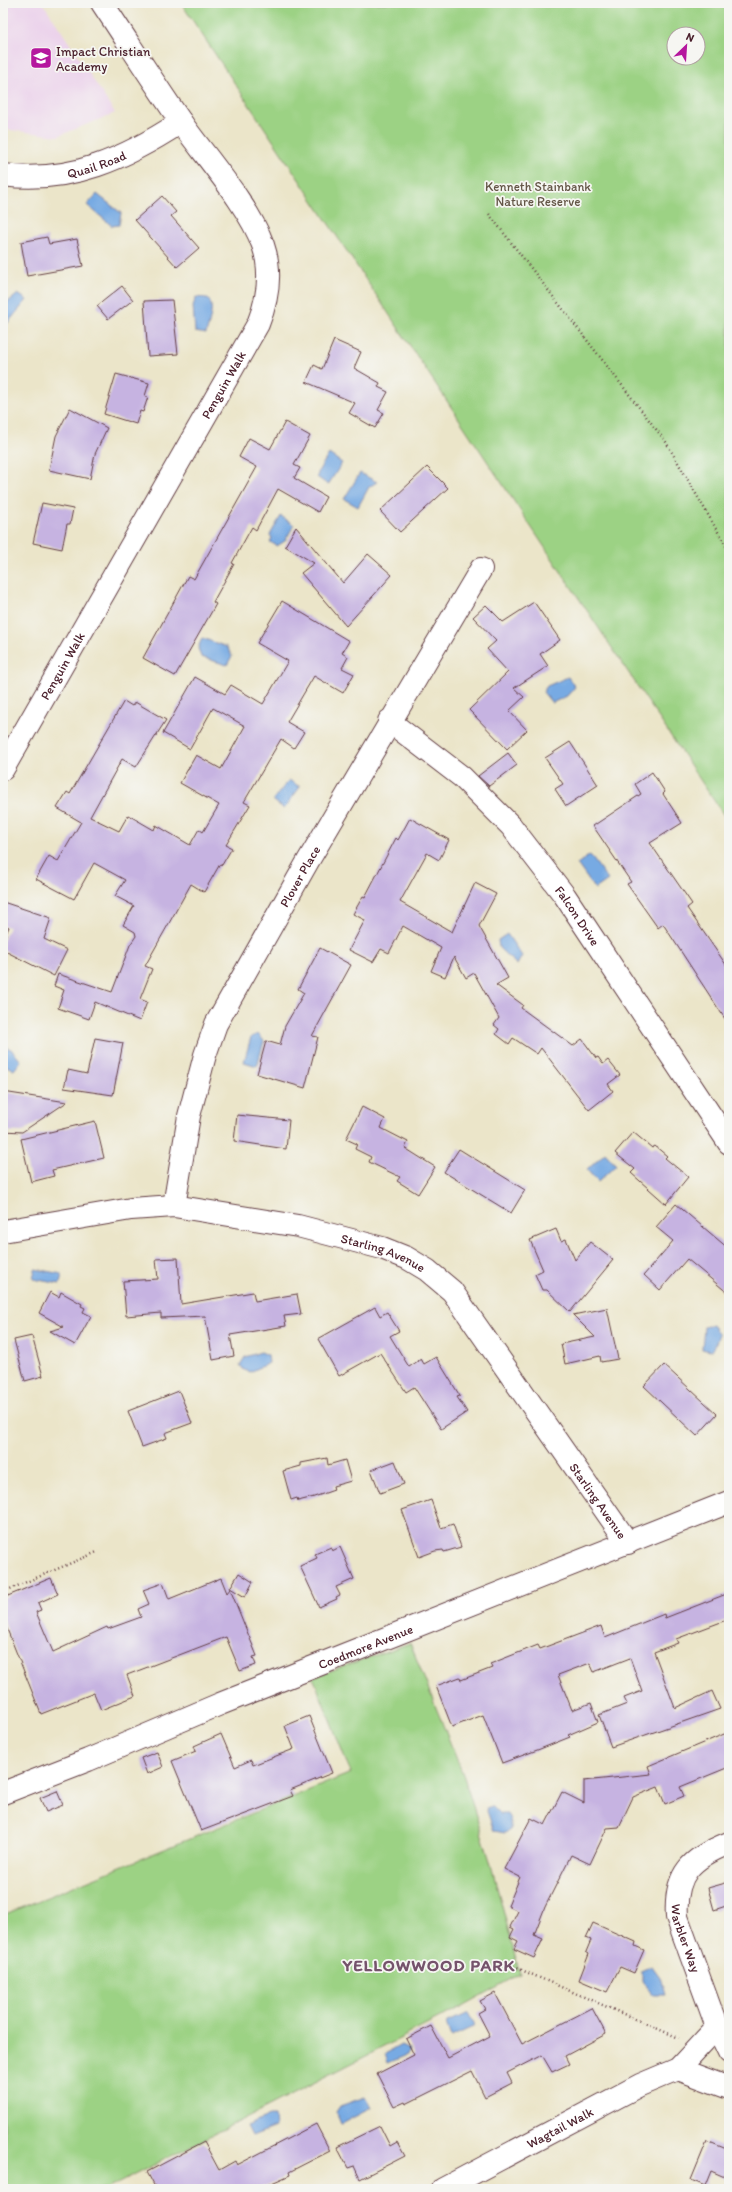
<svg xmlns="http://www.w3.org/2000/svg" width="732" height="2192" font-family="Itim,sans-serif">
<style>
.built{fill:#ebd1eb}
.green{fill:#9cd284;stroke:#737858;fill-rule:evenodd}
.water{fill:#77aae3;stroke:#606487}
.building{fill:#c6b3e1}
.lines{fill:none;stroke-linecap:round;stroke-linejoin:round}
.street-casing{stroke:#623d43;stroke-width:24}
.path{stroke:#623d43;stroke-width:2.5;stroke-dasharray:1 3;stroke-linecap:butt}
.street{stroke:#fff;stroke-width:22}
.labels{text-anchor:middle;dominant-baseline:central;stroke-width:3.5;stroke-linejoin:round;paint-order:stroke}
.poi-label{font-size:13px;fill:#4a1f2b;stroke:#f6f6f2;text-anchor:start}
.street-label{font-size:13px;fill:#4a1f2b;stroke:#f6f6f2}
.park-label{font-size:13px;fill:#635546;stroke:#f6f6f2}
.district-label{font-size:17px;font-weight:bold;letter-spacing:1px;fill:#75536b;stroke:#f6f6f2}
</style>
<rect width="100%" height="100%" fill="#f6f6f2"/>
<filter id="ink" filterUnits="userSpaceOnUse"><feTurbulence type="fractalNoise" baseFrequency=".025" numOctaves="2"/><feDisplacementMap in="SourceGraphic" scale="8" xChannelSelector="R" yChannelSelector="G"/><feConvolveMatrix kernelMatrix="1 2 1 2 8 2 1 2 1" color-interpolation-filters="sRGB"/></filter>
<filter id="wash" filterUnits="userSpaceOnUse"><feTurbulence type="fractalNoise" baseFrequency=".012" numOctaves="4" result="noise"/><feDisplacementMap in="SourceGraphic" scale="16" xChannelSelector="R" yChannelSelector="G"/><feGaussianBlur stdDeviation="0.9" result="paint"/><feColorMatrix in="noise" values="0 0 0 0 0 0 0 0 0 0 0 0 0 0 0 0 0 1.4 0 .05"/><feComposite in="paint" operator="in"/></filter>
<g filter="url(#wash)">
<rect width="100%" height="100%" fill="#ebe5c9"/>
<polygon class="built" points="3,3 43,3 115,113 58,136 3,129"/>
<g class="green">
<path d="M181 3H729V823ZM674 34H698V58H674Z"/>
<polygon points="410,1643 464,1777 490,1861 520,1974 442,2017 107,2189 3,2189 3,1915 351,1773 313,1677"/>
</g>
<g class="water">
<polygon points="97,194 121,213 119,225 112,226 87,205"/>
<polygon points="18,294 27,300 5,326 3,324 3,306"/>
<path d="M196 297C199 298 203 297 206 298 217 302 208 326 206 334L195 332 193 306Z"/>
<polygon points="329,454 342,463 328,485 317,477 319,470"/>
<polygon points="360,473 377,482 369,487 358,507 344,499"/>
<polygon points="281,516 294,525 285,541 277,546 270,542 272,538 270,535"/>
<polygon points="202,638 227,647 232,656 227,665 201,657 198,648"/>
<polygon points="568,677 575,687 567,696 552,703 543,692 547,686"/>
<polygon points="289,780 300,787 284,809 273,800"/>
<polygon points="590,855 608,880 595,889 577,864"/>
<polygon points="507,934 522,956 517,965 499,948 498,940"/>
<polygon points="258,1034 264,1041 257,1066 244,1062 251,1037"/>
<polygon points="3,1046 11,1049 21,1061 14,1070 3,1064"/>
<polygon points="605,1153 616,1165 598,1182 587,1170"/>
<polygon points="35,1269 62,1274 60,1284 33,1279"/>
<polygon points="712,1325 719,1334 714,1348 710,1351 702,1349 704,1327"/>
<polygon points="261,1352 268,1355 269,1363 250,1372 244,1370 240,1365 245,1357"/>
<polygon points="492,1806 500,1814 507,1814 510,1819 510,1830 505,1833 494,1831 486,1808"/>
<polygon points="652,1966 660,1977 665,1995 654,1995 642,1981 642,1971"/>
<polygon points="468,2013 475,2026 451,2037 446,2023"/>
<polygon points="401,2045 409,2049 407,2055 388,2063 385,2054"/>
<polygon points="365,2097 371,2108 341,2124 336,2112 340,2106"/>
<polygon points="268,2117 274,2117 275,2127 252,2136 247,2126"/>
</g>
<g id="blocks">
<g class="building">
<polygon points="162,196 176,212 171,216 199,248 177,267 135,220"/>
<polygon points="47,237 49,244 77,239 83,266 27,276 21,242"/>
<polygon points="122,286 133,300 108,319 97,306"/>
<polygon points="172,300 178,354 148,356 144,301"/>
<polygon points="334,340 361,352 354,368 380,383 378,387 388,392 378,410 384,413 375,428 349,413 355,403 306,382 314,365 322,369"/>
<polygon points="116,374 149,383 145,396 148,397 143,412 140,411 136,424 104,414"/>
<polygon points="70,408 107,428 95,454 90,479 49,470 56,436"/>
<polygon points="285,422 310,436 294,465 300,468 294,478 326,497 318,512 278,489 256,530 252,527 232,563 234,564 213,602 216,604 175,676 143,658 188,576 194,579 257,467 239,457 249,438 270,449"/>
<polygon points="427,467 448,488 400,532 380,511"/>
<polygon points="42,503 73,509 70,524 67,524 62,549 33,543"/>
<polygon points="296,527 343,583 368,554 392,575 346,626 301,573 314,563 285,546"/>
<polygon points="282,601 349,641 342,653 348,657 342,668 354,674 343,693 314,676 287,722 304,732 294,748 281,739 244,802 250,805 226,845 232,848 222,865 220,864 204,892 191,884 145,966 152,969 140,999 147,1002 140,1021 95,1002 89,1019 58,1008 64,990 54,986 58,974 112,992 130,945 136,936 135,932 123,925 134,906 115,896 125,880 94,863 74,899 36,879 49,856 58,861 81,822 57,808 67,792 70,794 124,701 132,706 135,702 166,720 136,767 122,759 90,817 119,831 128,815 154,830 156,825 190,845 199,829 203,832 219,805 180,783 196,755 221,769 245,726 213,708 190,749 163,733 195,677 225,694 231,685 263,704 288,661 257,643"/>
<polygon points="534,602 560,640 540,654 548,666 514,688 524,697 509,711 527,730 507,749 469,710 508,672 487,649 496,641 473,617 486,605 503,622"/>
<polygon points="570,742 598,785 566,806 555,789 563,784 545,758"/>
<polygon points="508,753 517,765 489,786 478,776"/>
<polygon points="652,772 665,792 663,794 682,823 650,843 692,904 687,908 729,969 729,1025 663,924 658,928 627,884 631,882 593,826 641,794 635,784"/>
<polygon points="410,818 449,840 439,860 427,853 400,902 452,932 475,883 496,894 479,926 508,978 496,985 523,1005 521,1008 573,1046 582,1039 596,1058 598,1057 603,1064 608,1060 620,1075 608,1084 613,1091 589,1110 541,1048 537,1054 513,1038 509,1044 496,1034 499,1029 494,1025 499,1018 474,973 466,978 454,957 445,977 431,971 441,948 403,926 389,953 381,949 373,962 349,950 365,920 353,914 363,896 365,897 396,838 398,840"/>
<polygon points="3,902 51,918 44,939 67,950 54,976 3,950 3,941 9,927 3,925"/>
<polygon points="320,948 351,965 312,1036 318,1037 305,1088 257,1074 266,1041 280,1045 285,1026 304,993 298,989"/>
<polygon points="95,1038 123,1043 113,1095 64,1088 68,1070 87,1074"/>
<polygon points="3,1092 67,1102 22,1132 3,1131"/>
<polygon points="362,1107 385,1119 381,1128 408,1142 405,1148 435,1167 418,1194 397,1181 400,1177 369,1162 371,1157 355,1149 357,1144 346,1139"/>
<polygon points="237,1115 289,1120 286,1149 234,1141"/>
<polygon points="95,1121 104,1158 52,1170 54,1176 31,1182 21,1139"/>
<polygon points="633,1132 652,1148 655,1146 667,1156 665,1158 688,1177 666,1204 631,1173 635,1169 615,1153"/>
<polygon points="459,1149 525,1190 511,1213 444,1172"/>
<polygon points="676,1204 729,1249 729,1294 687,1259 660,1290 644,1275 673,1241 656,1227"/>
<polygon points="556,1229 561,1241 566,1239 575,1260 590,1242 613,1260 570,1312 547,1290 542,1290 535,1274 543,1270 530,1240"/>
<polygon points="178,1258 181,1304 253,1292 255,1301 297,1294 301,1314 284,1316 286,1326 230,1335 234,1356 213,1360 205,1316 161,1318 161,1313 126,1316 123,1281 158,1279 156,1259"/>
<polygon points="50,1292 59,1297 61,1292 82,1304 81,1306 85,1308 83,1312 91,1316 75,1345 50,1331 64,1327 39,1313"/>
<polygon points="375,1307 380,1316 387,1312 399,1331 390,1336 409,1367 421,1359 424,1364 436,1357 460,1396 457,1397 467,1412 441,1429 414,1387 406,1392 380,1353 339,1376 318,1339"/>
<polygon points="607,1308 618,1359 601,1362 600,1356 565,1364 561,1344 595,1337 573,1315"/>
<polygon points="32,1336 43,1376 25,1381 14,1340"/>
<polygon points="664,1365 717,1414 697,1436 644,1386"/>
<polygon points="179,1391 192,1423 165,1433 167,1438 142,1447 128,1411"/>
<polygon points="327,1458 328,1465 345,1460 351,1481 333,1486 334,1490 314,1497 298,1501 297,1498 291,1500 283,1471 301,1466 301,1463"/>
<polygon points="395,1461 404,1484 380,1493 371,1470"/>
<polygon points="431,1500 441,1528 453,1524 461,1547 444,1552 443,1550 435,1551 419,1557 402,1510"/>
<polygon points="331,1547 332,1551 340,1547 354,1579 336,1587 340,1595 336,1597 337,1599 319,1607 300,1566 317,1558 315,1554"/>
<polygon points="239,1573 253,1582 245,1597 230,1588"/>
<polygon points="51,1578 58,1594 38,1603 41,1610 36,1612 53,1652 107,1627 108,1629 141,1617 138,1609 149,1604 143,1590 163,1583 169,1599 221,1578 227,1593 230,1589 257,1656 253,1657 256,1665 240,1671 226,1637 127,1675 135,1696 101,1710 94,1693 41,1714 3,1619 3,1598"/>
<polygon points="729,1593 729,1619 676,1639 678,1643 654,1652 675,1708 712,1691 720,1709 611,1747 599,1715 627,1704 624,1698 642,1691 630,1658 594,1672 590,1663 558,1675 572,1710 591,1703 598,1722 568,1735 570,1737 540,1749 502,1763 483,1715 452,1727 436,1686 460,1677 461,1680 492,1668 490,1664 538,1645 540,1649 601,1626 605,1638 664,1614 665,1618"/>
<polygon points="309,1716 332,1773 290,1790 293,1796 201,1831 172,1761 196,1751 194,1746 221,1734 235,1767 251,1760 253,1765 294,1749 285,1726"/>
<polygon points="729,1732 729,1767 680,1787 684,1796 665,1804 658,1787 633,1797 619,1827 607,1828 590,1864 571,1855 545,1907 534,1935 543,1939 534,1958 514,1949 518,1941 510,1937 514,1929 510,1927 518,1911 508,1906 520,1877 504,1869 531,1818 545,1825 562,1792 584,1803 584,1781 651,1774 648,1766"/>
<polygon points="157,1752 163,1767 147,1774 141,1758"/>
<polygon points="57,1791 63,1805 46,1812 40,1798"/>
<polygon points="729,1882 729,1905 714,1910 708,1888"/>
<polygon points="593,1923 636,1942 635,1946 644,1950 634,1973 620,1967 607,1992 579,1980 589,1954 586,1952 591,1940 586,1938"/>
<polygon points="495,1993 522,2044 592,2008 606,2034 565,2056 569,2064 552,2072 542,2055 507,2073 512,2083 485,2097 472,2071 406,2104 405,2102 394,2107 377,2074 414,2055 406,2039 431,2026 448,2058 490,2036 478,2013 485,2009 480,2001"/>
<polygon points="316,2124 330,2151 289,2172 290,2175 258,2189 156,2189 147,2172 204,2142 219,2170 235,2161 237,2165"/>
<polygon points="380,2126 390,2146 397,2142 405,2156 360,2179 354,2166 348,2168 337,2147"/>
<polygon points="707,2141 729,2150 729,2179 711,2171 705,2186 691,2180"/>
</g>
</g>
</g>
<g filter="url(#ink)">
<use href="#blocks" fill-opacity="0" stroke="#623d43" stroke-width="1"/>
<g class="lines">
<g class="street-casing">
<g id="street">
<path id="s1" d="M3 175C71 184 126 158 181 122"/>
<path id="s2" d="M389 721 462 777 511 826 565 896 729 1143"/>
<path id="s3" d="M3 769 258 324C268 299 272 271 263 245 250 208 210 162 186 129 157 88 130 45 102 3"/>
<path id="s4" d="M174 1206 189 1116 205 1055 216 1024 308 861 481 569"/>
<path id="s5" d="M3 1231 131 1209 174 1206 298 1226 382 1248 407 1258 427 1270 452 1291 628 1543"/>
<path id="s6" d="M3 1793 88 1760 220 1704 729 1502"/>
<path id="s7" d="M729 1843C691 1858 674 1874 677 1917L717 2027 729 2052"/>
<polyline points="678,2069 729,2088"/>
<path id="s8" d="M443 2189 640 2085 678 2069 717 2027"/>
</g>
</g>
<g class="path">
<polyline points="489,214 666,442 729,551"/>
<polyline points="3,1592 97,1552"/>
<polyline points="510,1965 679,2038"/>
</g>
<use href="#street" class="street"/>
</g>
</g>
<defs>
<g id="school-square" transform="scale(1.15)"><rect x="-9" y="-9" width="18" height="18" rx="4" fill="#b5179e" stroke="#f6f6f2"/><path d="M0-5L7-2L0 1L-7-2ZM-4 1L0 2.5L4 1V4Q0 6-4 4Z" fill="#fff"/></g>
</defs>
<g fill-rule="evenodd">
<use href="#school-square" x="41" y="58"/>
</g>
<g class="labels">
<g class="poi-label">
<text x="56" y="51">Impact Christian<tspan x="56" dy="15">Academy</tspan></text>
</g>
<g class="street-label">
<text stroke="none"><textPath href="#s1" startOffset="95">Quail Road</textPath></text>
<text stroke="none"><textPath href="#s3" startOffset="443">Penguin Walk</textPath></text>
<text stroke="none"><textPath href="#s3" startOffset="119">Penguin Walk</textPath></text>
<text stroke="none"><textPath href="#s4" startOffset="357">Plover Place</textPath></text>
<text stroke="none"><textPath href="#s2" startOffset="273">Falcon Drive</textPath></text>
<text stroke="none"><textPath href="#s5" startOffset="388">Starling Avenue</textPath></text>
<text stroke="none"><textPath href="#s5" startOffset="724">Starling Avenue</textPath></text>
<text stroke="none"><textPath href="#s6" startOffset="391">Coedmore Avenue</textPath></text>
<text stroke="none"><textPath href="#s7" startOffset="122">Warbler Way</textPath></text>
<text stroke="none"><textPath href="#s8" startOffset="132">Wagtail Walk</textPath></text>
</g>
<g class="park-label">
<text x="538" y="186">Kenneth Stainbank<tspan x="538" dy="15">Nature Reserve</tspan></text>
</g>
<g class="district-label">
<text x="429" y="1965">YELLOWWOOD PARK</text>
</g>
</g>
<rect width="732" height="2192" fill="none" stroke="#f6f6f2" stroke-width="16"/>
<g transform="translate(686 46) rotate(25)"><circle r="19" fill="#f6f6f2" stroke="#b1a0a2"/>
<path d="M0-3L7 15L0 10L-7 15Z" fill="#b5179e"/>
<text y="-6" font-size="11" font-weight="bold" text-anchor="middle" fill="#4a1f2b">N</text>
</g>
</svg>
